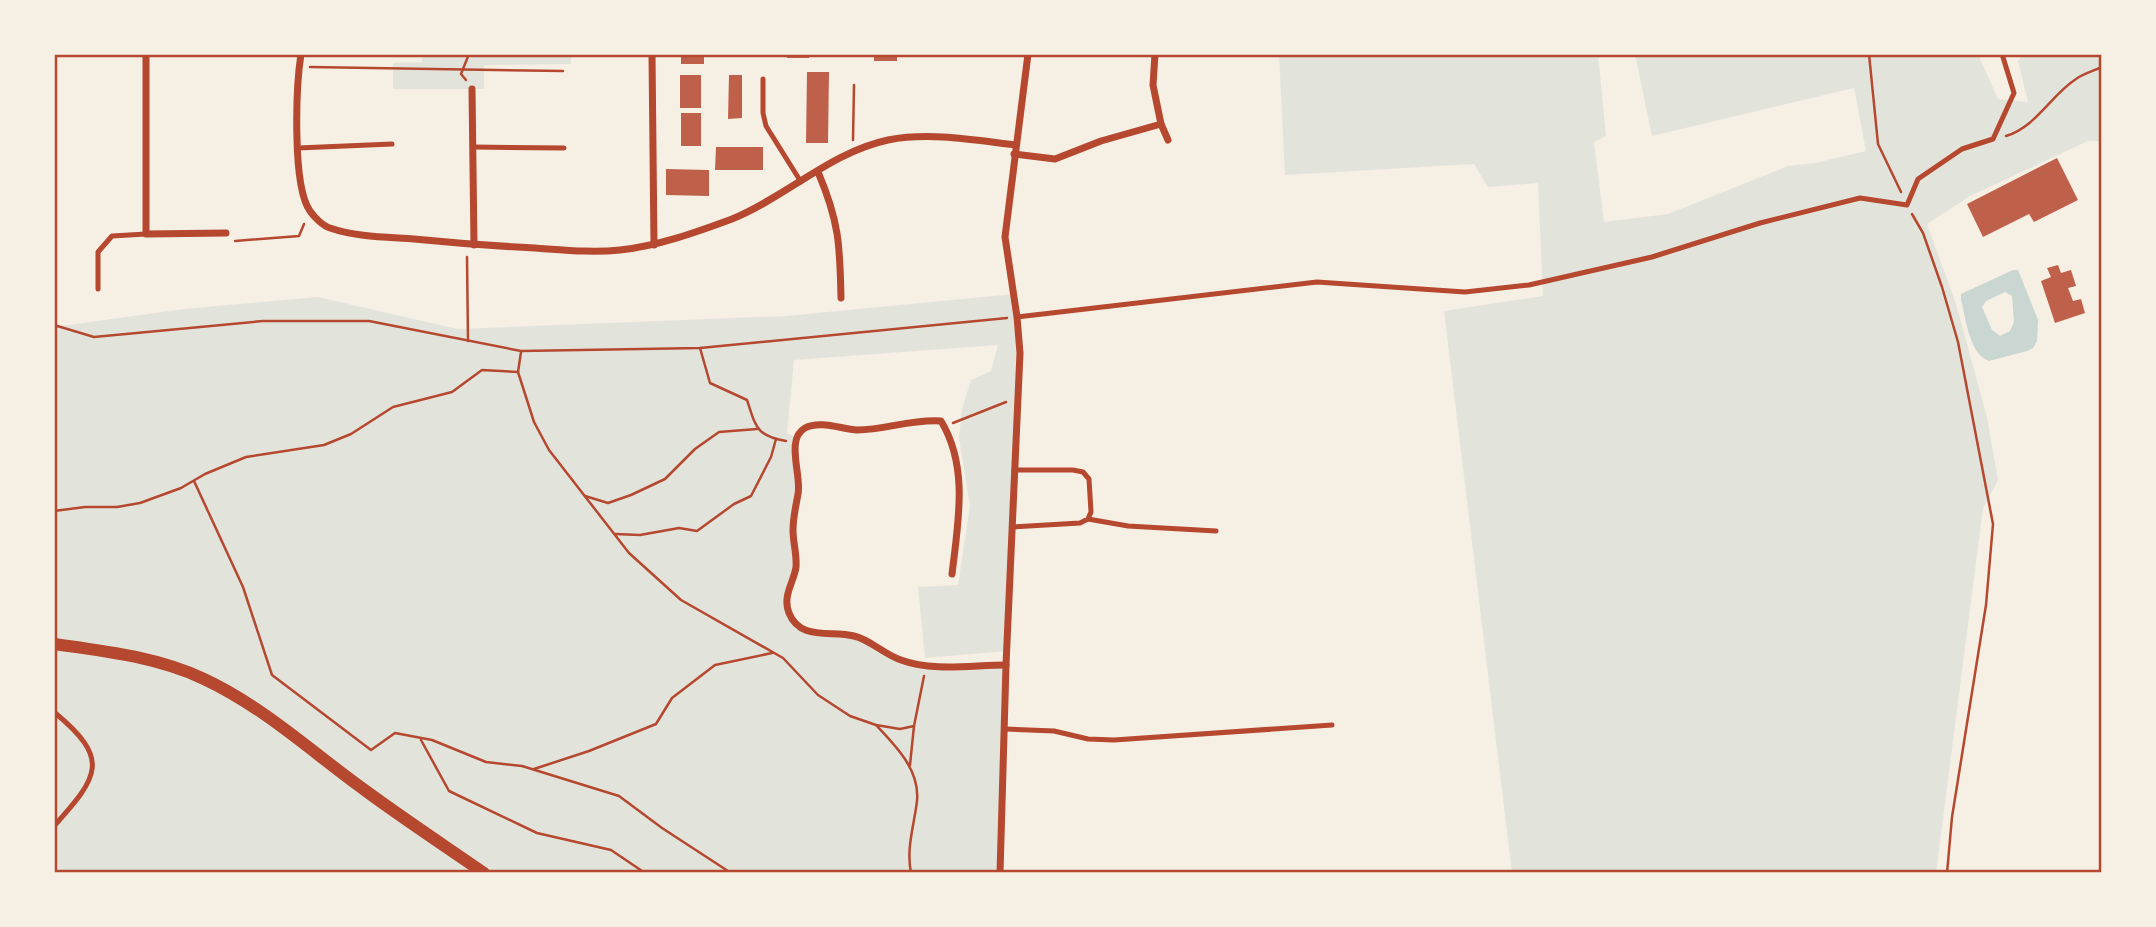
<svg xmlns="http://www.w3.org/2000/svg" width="2156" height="927" font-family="Inter,sans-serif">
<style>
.green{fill:#e2e4dc}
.water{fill:#c9d6d2;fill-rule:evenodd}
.building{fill:#bf614a}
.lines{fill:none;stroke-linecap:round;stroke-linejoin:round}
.path{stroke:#b5482f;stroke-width:2.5}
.service{stroke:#b5482f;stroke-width:5}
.minor{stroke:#b5482f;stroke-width:7}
.tertiary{stroke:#b5482f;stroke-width:12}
.neatline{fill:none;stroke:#b5482f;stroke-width:2.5}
</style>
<rect width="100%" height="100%" fill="#f6efe4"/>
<g class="green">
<polygon points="422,54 571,54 571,64 484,65 484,89 393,89 393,63 422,62"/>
<polygon points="1279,54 1598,54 1606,136 1594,142 1604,222 1668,214 1788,166 1815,163 1866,151 1854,88 1652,136 1635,54 1978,54 1998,99 2028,102 2018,61 2024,54 2102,54 2102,141 2088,141 1970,196 1927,224 1956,304 1987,417 1998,480 1983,508 1936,873 1512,873 1444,311 1543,296 1538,183 1488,187 1474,164 1285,175"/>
<polygon points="1014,294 1019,343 1007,651 925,658 918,587 958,585 970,506 959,438 962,409 971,380 991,371 998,345 794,360 787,433 797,438 799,490 794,508 797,550 787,610 795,623 812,633 855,636 878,650 926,667 1006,665 1000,873 54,873 54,327 184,309 318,297 457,329 786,316"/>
</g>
<path class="water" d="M2013 270H2018L2038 320 2037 341 2033 348 2027 351 1989 361C1969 354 1966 318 1961 300V294ZM2005 292 2012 296 2014 322 2010 331 2000 336 1992 330 1982 307 1986 301Z"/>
<g class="building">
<rect x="681" y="54" width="23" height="10"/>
<rect x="787" y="54" width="22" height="4"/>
<rect x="874" y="54" width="23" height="7"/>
<polygon points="807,72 829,72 828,143 806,143"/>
<rect x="680" y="75" width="21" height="33"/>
<polygon points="729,75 742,75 742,118 728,119"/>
<rect x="681" y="113" width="20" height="33"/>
<polygon points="716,147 763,147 763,170 715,170"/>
<polygon points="2057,158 2078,200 2034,222 2029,214 1983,237 1967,204"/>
<polygon points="666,169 709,170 709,196 666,195"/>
<polygon points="2058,265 2061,273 2071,270 2076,286 2068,288 2073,301 2081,299 2085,313 2055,323 2041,281 2051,277 2047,268"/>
</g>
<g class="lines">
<g class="path">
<polyline points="1869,54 1878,144 1901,192"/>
<polyline points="310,67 563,71"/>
<polyline points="466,80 461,74 469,54"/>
<path d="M2006 136C2036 127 2051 95 2076 79 2083 74 2093 71 2102 67"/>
<polyline points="853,140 854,85"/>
<polyline points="1912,214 1923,233 1942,287 1958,342 1993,524 1986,605 1952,817 1947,873"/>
<polyline points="235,241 299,236 304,224"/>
<polyline points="467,257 468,341"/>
<polyline points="54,325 94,337 263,321 369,321 521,351 700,348 1007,318"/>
<path d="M700 348 710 383 747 400C756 427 756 436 786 441"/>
<polyline points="518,372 534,422 549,450 629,553 681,600 783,658 818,695 850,716 876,725 900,729 914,726 924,676"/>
<polyline points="953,423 1006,402"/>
<polyline points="194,481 243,587 272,675 371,750 395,733 432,740 486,762 522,766 619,796 662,828 731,873"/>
<polyline points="585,496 608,503 631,495 665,479 695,449 719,432 757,429"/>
<polyline points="54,511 85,507 117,507 140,503 181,488 205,474 246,457 324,445 351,434 393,407 452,392 482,370 518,372 521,352"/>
<polyline points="615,534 640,535 679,528 697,531 734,504 751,496 771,457 776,439"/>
<path d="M876 725C896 746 920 770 917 801 914 826 906 848 911 873"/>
<polyline points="421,740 449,791 537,833 611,850 645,873"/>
<polyline points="910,765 914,726"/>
<polyline points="534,769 589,751 656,724 672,698 715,665 772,653"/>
</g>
<g class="service">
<polyline points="763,79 763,113 766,126 801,182"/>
<polyline points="473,147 564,148"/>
<polyline points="298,148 392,144"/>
<polyline points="98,289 98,252 112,236 146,234"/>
<polyline points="1017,317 1317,282 1465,292 1529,285 1652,257 1760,223 1860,198 1907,205 1918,179 1962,149 1993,139 2014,93 2002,54"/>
<polyline points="1088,519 1128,526 1216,531"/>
<polyline points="1012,527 1080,523 1088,519 1091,512 1089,479 1083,472 1073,470 1014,470"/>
<path d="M54 712C111 759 99 776 54 826"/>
<polyline points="1005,729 1054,731 1088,739 1114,740 1332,725"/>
</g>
<g class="minor">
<polyline points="146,54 146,234 226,233"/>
<path d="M301 54C296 86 292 186 310 211 314 217 323 226 330 228 356 237 386 237 414 239 454 243 495 246 535 248 564 250 592 253 620 250 658 246 697 232 732 219 786 197 831 152 888 140 930 132 974 140 1015 145"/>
<polyline points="652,54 654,245"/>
<polyline points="472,89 474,245"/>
<polyline points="1161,124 1168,140"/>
<polyline points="1014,154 1055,159 1101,141 1161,124 1153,85 1155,54"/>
<path d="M818 172C839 221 840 245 841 298"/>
<path d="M952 574C958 523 969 467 941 421 910 419 886 430 857 430 841 429 820 420 805 428 785 439 802 476 798 494 796 506 793 517 793 530 793 543 797 554 796 567 794 582 782 596 789 613 800 641 831 630 854 636 869 639 885 655 901 660 933 672 972 665 1006 665"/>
<polyline points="1000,873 1006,665 1020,353 1017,317 1005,237 1028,54"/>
</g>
<path class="tertiary" d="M54 644C104 651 158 657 204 679 264 707 313 753 366 791 404 819 445 846 484 873"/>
</g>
<rect width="2156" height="927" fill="none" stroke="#f6efe4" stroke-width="112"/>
<rect x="56" y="56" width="2044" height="815" class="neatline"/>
</svg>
